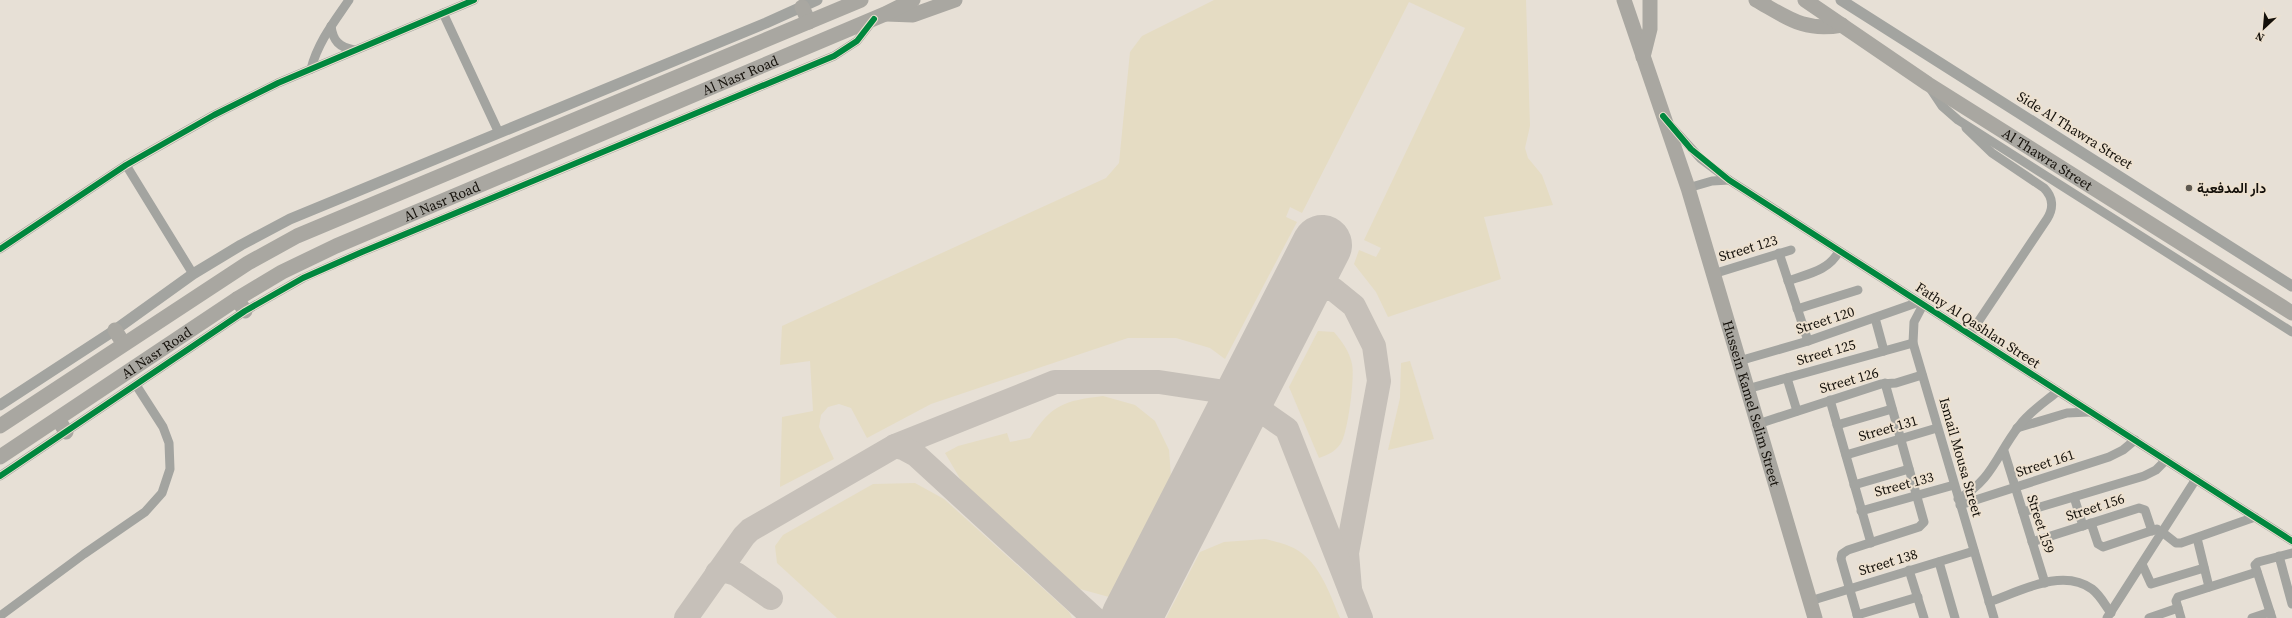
<svg xmlns="http://www.w3.org/2000/svg" width="2292" height="618" font-family="'Source Serif 4',Vazirmatn,serif">
<style>
.sand{fill:#e5dcc3}
.lines{fill:none;stroke-linecap:round;stroke-linejoin:round}
.taxiway{stroke:#c6c0b9;stroke-width:24}
.runway{stroke:#c6c0b9;stroke-width:60}
.minor{stroke:#a3a4a0;stroke-width:9}
.tertiary{stroke:#a3a4a0;stroke-width:11}
.trunk{stroke:#a9a7a1;stroke-width:15}
.cycleway-casing{stroke:#ede1d0;stroke-width:8}
.cycleway{stroke:#00873e;stroke-width:6}
.poi-dot{fill:#5e5951;stroke:#ede1d0;stroke-width:1.5}
.labels{text-anchor:middle;dominant-baseline:central;stroke-width:4;stroke-linejoin:round;paint-order:stroke}
.street-label{font-size:14px;fill:#14100a;stroke:#ede1d0}
.poi-label{font-size:14px;font-weight:bold;fill:#14100a;stroke:#ede1d0;text-anchor:start}
</style>
<rect width="100%" height="100%" fill="#e7e0d6"/>
<g class="sand">
<polygon points="1214,0 1526,0 1530,126 1525,148 1528,158 1542,175 1553,205 1484,217 1501,279 1388,317 1376,292 1354,264 1359,250 1376,257 1381,248 1364,240 1465,28 1409,2 1302,213 1290,207 1286,217 1297,222 1225,359 1210,348 1176,338 1128,338 931,404 867,438 851,408 839,404 828,407 821,415 819,427 834,459 780,487 782,417 813,411 810,361 780,365 782,326 1106,178 1119,163 1130,52 1142,36"/>
<path d="M1318 331 1334 332C1343 343 1349 351 1352 364 1355 377 1348 432 1341 443 1336 451 1328 455 1319 458L1289 387Z"/>
<polygon points="1410,361 1434,439 1388,450 1400,398 1401,363"/>
<path d="M1103 396 1135 405 1155 421 1169 450 1171 477 1109 597 1080 589 1055 570 962 482 945 453 958 446 1007 433 1010 442 1030 438C1052 404 1064 401 1103 396Z"/>
<polygon points="915,483 944,499 1069,612 1072,618 837,618 777,563 775,546 783,535 873,484"/>
<path d="M1265 539C1273 541 1282 543 1289 546 1318 557 1329 592 1340 618H1166L1200 552 1224 542Z"/>
</g>
<g class="lines">
<g class="taxiway">
<polyline points="1297,295 1314,289 1333,289 1354,306 1374,346 1379,381 1347,553 1350,589"/>
<polyline points="1229,428 1248,413 1267,415 1287,429 1361,618"/>
<polyline points="895,446 1055,382 1159,382 1245,395"/>
<polyline points="717,573 726,571 736,574 771,598"/>
<polyline points="686,618 744,536 750,530 895,446 903,448 916,455 1094,618"/>
</g>
<polyline class="runway" points="1131,618 1322,245"/>
<g class="minor">
<polyline points="443,13 499,133"/>
<path d="M331 26C333 41 339 47 354 50"/>
<path d="M311 69C318 42 334 22 349 0"/>
<polyline points="1930,88 1942,106 1958,120 2292,332"/>
<polyline points="1670,125 1701,159 1729,180 2292,541"/>
<path d="M1966 128 1992 153 2044 188C2053 197 2054 208 2047 219L1970 334"/>
<polyline points="126,165 193,274"/>
<polyline points="1688,188 1712,181 1729,180"/>
<polyline points="0,249 126,165 214,115 278,83 474,0"/>
<polyline points="1779,253 1808,341"/>
<polyline points="1713,274 1791,250"/>
<path d="M1788 281C1807 274 1829 271 1839 251"/>
<polyline points="1923,305 1914,322 1913,343 1994,618"/>
<polyline points="1797,309 1858,290"/>
<polyline points="1875,318 1884,351"/>
<polyline points="1739,361 1808,341 1919,302"/>
<polyline points="1787,378 1797,411"/>
<polyline points="1747,389 1913,343"/>
<polyline points="1830,400 1871,543"/>
<polyline points="1758,424 1881,384 1896,383 1922,375"/>
<polyline points="1837,425 1892,409"/>
<polyline points="2017,428 2067,413 2089,412"/>
<polyline points="2004,451 2045,583"/>
<polyline points="1846,455 1937,428"/>
<polyline points="0,476 245,311 303,278 362,252 834,56 857,41 874,19"/>
<polyline points="1854,485 1909,469"/>
<polyline points="2074,497 2083,526"/>
<path d="M1958 499C1992 481 1997 454 2019 426 2029 412 2045 402 2058 391"/>
<polyline points="1960,505 2109,457 2123,450 2135,440"/>
<polyline points="1861,511 1954,485"/>
<polyline points="2023,512 2144,476 2156,470 2166,460"/>
<polyline points="2091,523 2098,544 2103,547 2157,529"/>
<polyline points="2162,532 2176,543 2181,543 2255,517"/>
<polyline points="2197,538 2209,587"/>
<polyline points="2032,542 2139,508 2145,510 2152,531"/>
<polyline points="2279,556 2292,604"/>
<polyline points="1939,562 1955,618"/>
<polyline points="2142,564 2151,584 2204,568"/>
<polyline points="1909,570 1924,618"/>
<polyline points="1810,601 1974,551"/>
<path d="M1989 602C2019 592 2062 567 2092 589 2100 595 2105 605 2111 613"/>
<polyline points="1857,615 1918,597"/>
<polyline points="0,616 84,554 145,512 162,493 170,469 169,443 163,427 136,385"/>
<polyline points="1858,618 1841,559 1842,554 1848,550 1919,527 1924,522 1885,383"/>
<polyline points="2107,618 2196,479"/>
<polyline points="2149,618 2178,608"/>
<polyline points="2181,618 2176,601 2178,597 2257,572"/>
<polyline points="2252,618 2270,612"/>
<polyline points="2272,618 2255,565 2258,562 2292,553"/>
</g>
<g class="tertiary">
<polyline points="1841,0 2292,286"/>
<polyline points="0,405 115,330 193,274 241,245 290,219 766,23 817,0"/>
</g>
<g class="trunk">
<path id="s1" d="M1624 0 1688 188 1815 618"/>
<path d="M1756 0C1788 18 1804 32 1842 25"/>
<path id="s2" d="M1805 0 1928 84 2292 313"/>
<polyline points="802,7 809,22"/>
<polyline points="886,14 913,15 955,0"/>
<polyline points="1643,57 1650,29 1650,0"/>
<polyline points="237,299 245,311"/>
<polyline points="115,330 123,343"/>
<polyline points="58,419 66,432"/>
<polyline points="0,426 248,263 297,236 861,0"/>
<path id="s3" d="M0 457 237 299 282 272 336 246 885 14 913 0"/>
</g>
<g class="cycleway-casing">
<g id="cycleway">
<polyline points="1663,116 1691,149 1729,180 2292,541"/>
<polyline points="0,249 126,165 214,115 278,83 474,0"/>
<polyline points="0,476 245,311 303,278 362,252 834,56 857,41 874,19"/>
</g>
</g>
<use href="#cycleway" class="cycleway"/>
</g>
<circle class="poi-dot" cx="2189" cy="188" r="4"/>
<g class="labels">
<g class="street-label">
<text stroke="none"><textPath href="#s3" startOffset="836">Al Nasr Road</textPath></text>
<text transform="translate(2075 130) rotate(32)">Side Al Thawra Street</text>
<text stroke="none"><textPath href="#s2" startOffset="290">Al Thawra Street</textPath></text>
<text stroke="none"><textPath href="#s3" startOffset="512">Al Nasr Road</textPath></text>
<text transform="translate(1748 248) rotate(-17)">Street 123</text>
<text transform="translate(1825 320) rotate(-18)">Street 120</text>
<text transform="translate(1978 325) rotate(33)">Fathy Al Qashlan Street</text>
<text transform="translate(1826 352) rotate(-16)">Street 125</text>
<text stroke="none"><textPath href="#s3" startOffset="188">Al Nasr Road</textPath></text>
<text transform="translate(1849 380) rotate(-16)">Street 126</text>
<text stroke="none"><textPath href="#s1" startOffset="423">Hussein Kamel Selim Street</textPath></text>
<text transform="translate(1888 428) rotate(-16)">Street 131</text>
<text transform="translate(1961 457) rotate(74)">Ismail Mousa Street</text>
<text transform="translate(2045 463) rotate(-18)">Street 161</text>
<text transform="translate(1904 484) rotate(-15)">Street 133</text>
<text transform="translate(2095 507) rotate(-18)">Street 156</text>
<text transform="translate(2041 524) rotate(72)">Street 159</text>
<text transform="translate(1888 562) rotate(-17)">Street 138</text>
</g>
<g class="poi-label">
<text x="2197" y="188">دار المدفعية</text>
</g>
</g>
<g transform="translate(2264 28) rotate(206)" stroke="#ede1d0" stroke-width="3" paint-order="stroke">
<path d="M0-3L7 15L0 10L-7 15Z" fill="#14100a"/>
<text y="-6" font-size="11" font-weight="bold" text-anchor="middle" fill="#14100a">N</text>
</g>
</svg>
